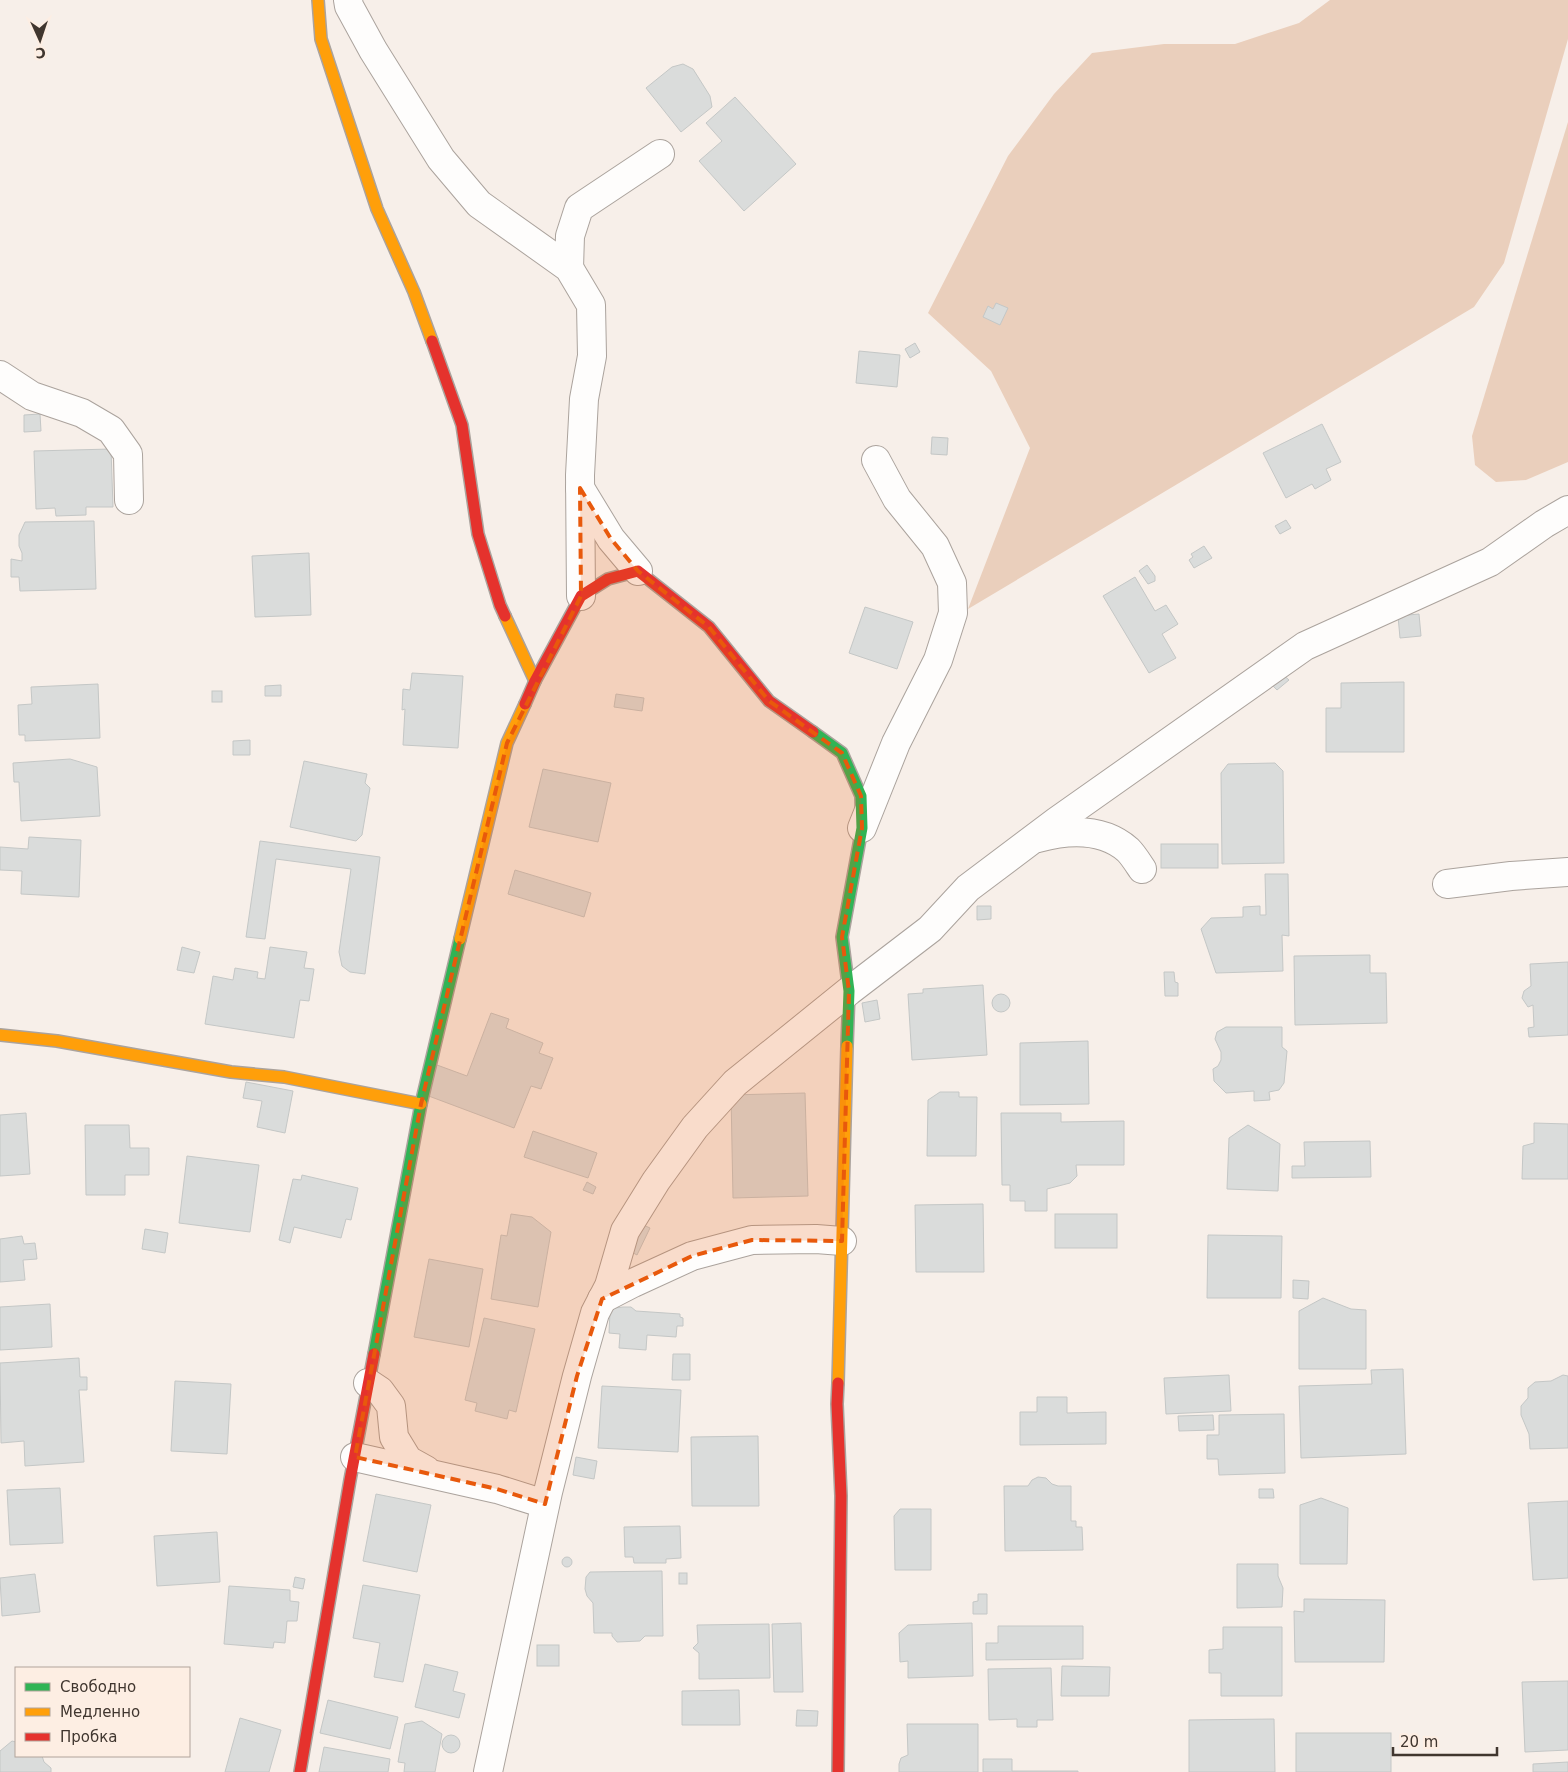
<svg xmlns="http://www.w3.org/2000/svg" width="1568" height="1772" font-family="'DejaVu Sans',sans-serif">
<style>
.green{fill:#eacfbc}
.building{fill:#dadcdb;stroke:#c4c7c6}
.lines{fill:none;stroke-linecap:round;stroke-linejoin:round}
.street-casing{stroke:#aba39d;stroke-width:30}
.fast-casing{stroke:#aba39d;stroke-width:14}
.slow-casing{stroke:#aba39d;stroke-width:14}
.jam-casing{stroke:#aba39d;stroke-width:14}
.street{stroke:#fefdfc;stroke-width:28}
.fast{stroke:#30b455;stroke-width:11}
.slow{stroke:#ff9f0a;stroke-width:11}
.jam{stroke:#e5322d;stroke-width:11}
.marked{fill:#e8590c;fill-opacity:0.2;stroke:#e8590c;stroke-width:4;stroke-dasharray:10 6;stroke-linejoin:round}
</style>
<rect width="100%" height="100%" fill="#f7efe9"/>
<g class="green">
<polygon points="1330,0 1568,0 1568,39 1504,263 1474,307 968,609 1030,448 991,371 928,313 1008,156 1054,94 1092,53 1164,44 1235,44 1299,23"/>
<polygon points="1568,122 1568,462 1526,480 1496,482 1475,465 1472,436"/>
</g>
<g class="building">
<polygon points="683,64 693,69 710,96 712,107 681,132 646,88 672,67"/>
<polygon points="735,97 796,164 744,211 699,161 722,141 706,123"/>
<polygon points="996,303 1008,308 1000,325 983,317 988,306 993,309"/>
<polygon points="915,343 920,352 910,358 905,349"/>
<polygon points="859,351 900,355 897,387 856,383"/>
<polygon points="40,414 41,431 24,432 24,415"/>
<polygon points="1322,424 1341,462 1326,469 1331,480 1315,489 1312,484 1286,498 1263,453"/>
<polygon points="932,437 948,438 947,455 931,454"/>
<polygon points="111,449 113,507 86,507 86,515 56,516 55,508 36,509 34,451"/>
<polygon points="1286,520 1291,528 1280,534 1275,526"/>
<polygon points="94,521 96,589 20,591 19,577 11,577 11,559 22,561 22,553 19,546 19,535 25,522"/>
<polygon points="1204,546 1212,558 1194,568 1189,560 1193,557 1191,554"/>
<polygon points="309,553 311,615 255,617 252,556"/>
<polygon points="1147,565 1155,576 1155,581 1148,584 1139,571"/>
<polygon points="1135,577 1155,611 1166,605 1178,624 1162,634 1176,658 1149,673 1103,596"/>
<polygon points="865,607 913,622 897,669 849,653"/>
<polygon points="1419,614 1421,636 1400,638 1398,616"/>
<polygon points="1280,672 1289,680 1277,690 1269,682"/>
<polygon points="412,673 463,676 458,748 403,745 405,709 402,710 403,689 410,690"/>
<polygon points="1404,682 1404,752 1326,752 1326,708 1341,708 1341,683"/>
<polygon points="98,684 100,738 25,741 25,735 19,735 18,705 32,704 31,687"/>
<polygon points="281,685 281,696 265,696 265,686"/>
<rect x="212" y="691" width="10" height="11"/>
<polygon points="616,694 644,698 642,711 614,707"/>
<polygon points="250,740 250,755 233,755 233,741"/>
<polygon points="70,759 97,767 100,816 21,821 19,782 14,782 13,763"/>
<polygon points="304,761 367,774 365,783 370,788 362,835 356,841 290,827"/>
<polygon points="1275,763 1283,771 1284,863 1222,864 1221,773 1228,764"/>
<polygon points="543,769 611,783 598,842 529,827"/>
<polygon points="29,837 81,840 79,897 21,894 22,871 0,870 0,847 28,849"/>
<polygon points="260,841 380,857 365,974 350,972 342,966 339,952 351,869 276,859 265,939 246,937"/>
<rect x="1161" y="844" width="57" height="24"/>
<polygon points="515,870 591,893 584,917 508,894"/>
<polygon points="1265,874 1288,874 1289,936 1282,935 1283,971 1216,973 1201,929 1211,918 1243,917 1243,907 1260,906 1260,915 1266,915"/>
<polygon points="977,906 991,906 991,919 977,920"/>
<polygon points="182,947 200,952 194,973 177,970"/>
<polygon points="270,947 307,952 304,968 314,969 309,1001 300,1000 294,1038 205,1024 213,976 233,980 235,968 258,972 257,978 265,979"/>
<polygon points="1370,955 1370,973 1386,973 1387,1023 1295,1025 1294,956"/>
<polygon points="1568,962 1568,1035 1529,1037 1528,1028 1534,1027 1533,1005 1528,1007 1522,998 1524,991 1531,986 1530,964"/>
<polygon points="1164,972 1174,972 1175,982 1178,983 1178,996 1165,996"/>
<polygon points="983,985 987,1055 912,1060 908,994 923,993 923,989"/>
<circle cx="1001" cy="1003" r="9"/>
<polygon points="877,1000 880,1019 865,1022 862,1003"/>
<polygon points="491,1013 509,1019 506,1028 543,1043 539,1053 553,1058 541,1089 531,1086 514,1128 426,1095 437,1065 467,1076"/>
<polygon points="1226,1027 1282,1027 1282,1047 1287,1051 1284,1083 1279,1090 1269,1092 1270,1100 1254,1101 1254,1091 1226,1093 1214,1081 1213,1069 1218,1066 1221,1060 1221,1052 1215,1039 1217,1032"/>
<polygon points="1088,1041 1089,1104 1020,1105 1020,1043"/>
<polygon points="246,1082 293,1091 285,1133 257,1127 262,1101 243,1098"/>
<polygon points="940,1092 959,1092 959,1097 977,1097 976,1156 927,1156 928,1100"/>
<polygon points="805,1093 808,1196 733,1198 731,1095"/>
<polygon points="26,1113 30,1174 0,1176 0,1115"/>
<polygon points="1001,1113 1061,1113 1061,1122 1124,1121 1124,1165 1076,1165 1077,1176 1070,1183 1047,1189 1047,1211 1025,1211 1025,1201 1010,1201 1010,1185 1002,1185"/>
<polygon points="1534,1123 1568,1124 1568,1179 1522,1179 1523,1146 1534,1143"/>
<polygon points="85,1125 129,1125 130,1148 149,1148 149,1175 125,1175 125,1195 86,1195"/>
<polygon points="1248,1125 1280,1144 1278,1191 1227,1189 1229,1138"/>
<polygon points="533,1131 597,1153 588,1178 524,1157"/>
<polygon points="1370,1141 1371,1177 1292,1178 1292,1166 1305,1166 1304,1142"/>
<polygon points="187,1156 259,1165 250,1232 179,1223"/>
<polygon points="302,1175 358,1188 351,1220 346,1219 341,1238 294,1227 290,1243 279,1240 293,1179 301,1180"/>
<polygon points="587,1182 596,1187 593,1194 583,1190"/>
<polygon points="983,1204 984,1272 916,1272 915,1205"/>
<polygon points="511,1214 532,1217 551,1232 538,1307 491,1299 501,1235 507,1236"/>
<rect x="1055" y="1214" width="62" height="34"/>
<polygon points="639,1223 650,1228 637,1255 626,1249"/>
<polygon points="145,1229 168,1233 165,1253 142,1249"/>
<polygon points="1208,1235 1282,1236 1281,1298 1207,1298"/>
<polygon points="22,1236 24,1244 35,1243 37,1259 23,1260 25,1280 0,1282 0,1239"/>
<polygon points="429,1259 483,1269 469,1347 414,1337"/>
<polygon points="1293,1280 1309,1281 1308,1299 1293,1298"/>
<polygon points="1323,1298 1351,1309 1366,1310 1366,1369 1299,1369 1299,1311"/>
<polygon points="50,1304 52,1347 0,1350 0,1307"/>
<polygon points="623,1307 631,1307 636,1311 680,1314 680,1317 683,1318 683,1326 677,1326 676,1337 647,1335 646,1350 619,1348 620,1334 609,1333 610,1312 615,1308"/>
<polygon points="484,1318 535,1329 516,1412 509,1410 507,1419 475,1411 477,1403 465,1400"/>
<polygon points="673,1354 690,1354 690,1380 672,1380"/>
<polygon points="79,1358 80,1377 87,1377 87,1390 79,1390 84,1462 25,1466 24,1441 1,1443 0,1363"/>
<polygon points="1403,1369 1406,1454 1301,1458 1299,1386 1372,1384 1371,1370"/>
<polygon points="1229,1375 1231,1411 1166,1414 1164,1378"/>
<polygon points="1563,1375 1568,1376 1568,1448 1530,1449 1529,1434 1521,1415 1521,1406 1528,1398 1528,1388 1535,1382 1551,1381"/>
<polygon points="175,1381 231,1384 227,1454 171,1451"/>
<polygon points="602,1386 681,1390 678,1452 598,1448"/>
<polygon points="1037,1397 1067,1397 1067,1413 1106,1412 1106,1444 1020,1445 1020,1412 1037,1412"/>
<polygon points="1284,1414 1285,1473 1219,1475 1218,1459 1207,1459 1207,1435 1219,1435 1219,1415"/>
<polygon points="1213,1415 1214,1430 1179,1431 1178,1416"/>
<polygon points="758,1436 759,1506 692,1506 691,1437"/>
<polygon points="576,1457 597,1461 594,1479 573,1475"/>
<polygon points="1038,1477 1046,1478 1052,1484 1058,1486 1071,1486 1071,1521 1076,1521 1076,1527 1082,1527 1083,1550 1005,1551 1004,1486 1028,1486 1032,1480"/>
<polygon points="60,1488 63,1543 10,1545 7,1490"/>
<polygon points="1259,1489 1273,1489 1274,1498 1259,1498"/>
<polygon points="376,1494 431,1505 417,1572 363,1561"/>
<polygon points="1321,1498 1348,1508 1347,1564 1300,1564 1300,1505"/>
<polygon points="1568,1501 1568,1578 1533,1580 1528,1503"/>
<polygon points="900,1509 931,1509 931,1570 895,1570 894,1516"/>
<polygon points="680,1526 681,1558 666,1559 666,1563 634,1563 633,1557 625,1557 624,1527"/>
<polygon points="217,1532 220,1582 157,1586 154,1536"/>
<circle cx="567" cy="1562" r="5"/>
<polygon points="1237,1564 1278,1564 1278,1576 1283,1588 1282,1607 1237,1608"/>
<polygon points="662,1571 663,1636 645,1636 640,1641 617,1642 612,1636 612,1633 594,1633 593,1603 587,1596 585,1589 586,1577 590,1572"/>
<rect x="679" y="1573" width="8" height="11"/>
<polygon points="35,1574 40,1612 2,1616 0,1578"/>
<polygon points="295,1577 305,1579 303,1589 293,1587"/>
<polygon points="363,1585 420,1595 403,1682 374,1677 380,1643 353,1638"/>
<polygon points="229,1586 290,1590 290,1601 299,1602 297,1621 287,1621 285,1643 274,1642 273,1648 224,1644"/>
<polygon points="978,1594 987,1594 987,1614 973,1614 973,1602 978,1601"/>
<polygon points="1304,1599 1385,1600 1384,1662 1295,1662 1294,1611 1304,1612"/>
<polygon points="801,1623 803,1692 774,1692 772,1624"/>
<polygon points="972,1623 973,1676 908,1678 908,1661 900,1662 899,1633 908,1625"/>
<polygon points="769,1624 770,1678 699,1679 699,1653 693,1648 698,1643 697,1625"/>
<polygon points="998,1626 1083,1626 1083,1659 986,1660 986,1643 998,1643"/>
<polygon points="1223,1627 1282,1627 1282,1696 1221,1696 1221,1673 1209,1673 1209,1650 1223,1649"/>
<rect x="537" y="1645" width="22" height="21"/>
<polygon points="425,1664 458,1672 453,1691 465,1694 459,1718 415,1707"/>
<polygon points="1062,1666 1110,1667 1109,1696 1061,1696"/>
<polygon points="1051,1668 1053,1720 1037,1720 1037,1727 1017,1727 1017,1719 989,1720 988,1669"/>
<polygon points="1568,1681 1568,1750 1525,1752 1522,1682"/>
<polygon points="739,1690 740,1725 682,1725 682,1691"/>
<polygon points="328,1700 398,1717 390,1749 320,1733"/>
<polygon points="797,1710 818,1711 817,1726 796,1726"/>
<polygon points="240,1718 281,1730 269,1772 225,1772"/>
<polygon points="1274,1719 1275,1772 1189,1772 1189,1720"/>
<polygon points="422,1721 442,1734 435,1772 404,1772 405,1763 398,1762 405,1724"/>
<polygon points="907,1724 978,1724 978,1772 899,1772 899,1764 901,1758 908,1755"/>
<rect x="1296" y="1733" width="95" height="39"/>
<circle cx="451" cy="1744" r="9"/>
<polygon points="12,1741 16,1742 16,1756 42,1756 44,1762 51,1768 51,1772 0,1772 0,1751"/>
<polygon points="324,1747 390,1759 388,1772 319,1772"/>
<polygon points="983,1759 1012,1759 1012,1771 1078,1771 1078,1772 983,1772"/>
<polygon points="1568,1762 1568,1772 1533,1772 1533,1764"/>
</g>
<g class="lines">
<g class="street-casing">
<g id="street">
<polyline points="348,0 349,6 373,50 441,159 479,204 569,268 591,305 592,356 584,399 580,475 581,596"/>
<polyline points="569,268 570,236 579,208 660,154"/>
<polyline points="0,375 32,396 82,413 111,430 128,454 129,500"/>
<polyline points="580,488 611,539 638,571"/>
<polyline points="862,828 896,743 938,660 953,613 952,583 935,546 897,499 876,460"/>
<path d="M1038 838C1068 830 1103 828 1128 850 1133 855 1138 863 1142 869"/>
<polyline points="1447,884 1511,876 1568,872"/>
<polyline points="602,1299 633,1283 692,1256 752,1240 816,1239 842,1241"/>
<polyline points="368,1383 380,1391 391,1406 394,1437 408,1460 426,1470"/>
<polyline points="355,1457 497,1489 545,1504"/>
<polyline points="488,1772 548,1492 577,1376 595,1313 609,1286 625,1231 656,1181 695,1127 735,1083 849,991 930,929 968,888 1057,821 1305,646 1490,562 1544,524 1568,510"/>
</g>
</g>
<g class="fast-casing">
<g id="fast">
<polyline points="813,732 842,753 861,796 862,828 842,937 849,991 847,1046"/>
<polyline points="374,1354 421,1104 460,939"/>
</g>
</g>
<g class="slow-casing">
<g id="slow">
<polyline points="318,0 321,39 377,209 414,292 432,341"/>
<polyline points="505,616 535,681"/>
<polyline points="460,939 507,743 525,704"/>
<polyline points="0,1035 57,1041 231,1072 284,1077 421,1104"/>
<polyline points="838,1383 847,1046"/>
</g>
</g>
<g class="jam-casing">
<g id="jam">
<polyline points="432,341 462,425 478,534 500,605 505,616"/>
<polyline points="525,704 535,681 581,596 608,579 638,571 709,627 769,701 813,732"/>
<polyline points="838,1383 837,1404 841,1496 838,1772"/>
<polyline points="300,1772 350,1480 374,1354"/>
</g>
</g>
<use href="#street" class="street"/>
<use href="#fast" class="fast"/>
<use href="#slow" class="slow"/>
<use href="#jam" class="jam"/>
</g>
<path class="marked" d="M580 488 611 539 638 571 709 627 769 701 842 753 861 796 862 828 842 937 849 991 842 1241 752 1240 692 1256 602 1299 577 1376 545 1504 497 1489 355 1457 421 1104 507 743 581 596Z"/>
<rect x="15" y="1667" width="175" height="90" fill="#fdeee3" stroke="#b1a49b"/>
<rect x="25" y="1683" width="25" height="8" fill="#30b455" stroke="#b1a49b"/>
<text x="60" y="1692" font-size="15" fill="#40362f">Свободно</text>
<rect x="25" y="1708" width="25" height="8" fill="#ff9f0a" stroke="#b1a49b"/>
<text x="60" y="1717" font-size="15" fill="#40362f">Медленно</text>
<rect x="25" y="1733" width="25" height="8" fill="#e5322d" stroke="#b1a49b"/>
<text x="60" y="1742" font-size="15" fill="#40362f">Пробка</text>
<g transform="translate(40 40) rotate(177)" stroke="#fdeee3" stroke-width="4" paint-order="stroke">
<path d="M0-4L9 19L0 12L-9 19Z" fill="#40362f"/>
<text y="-8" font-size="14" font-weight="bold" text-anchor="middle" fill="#40362f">С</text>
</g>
<path d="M1393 1747v8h104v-8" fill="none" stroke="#40362f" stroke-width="2.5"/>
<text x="1400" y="1747" font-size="15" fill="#40362f" stroke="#fdeee3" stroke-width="4" paint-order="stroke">20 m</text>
</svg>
